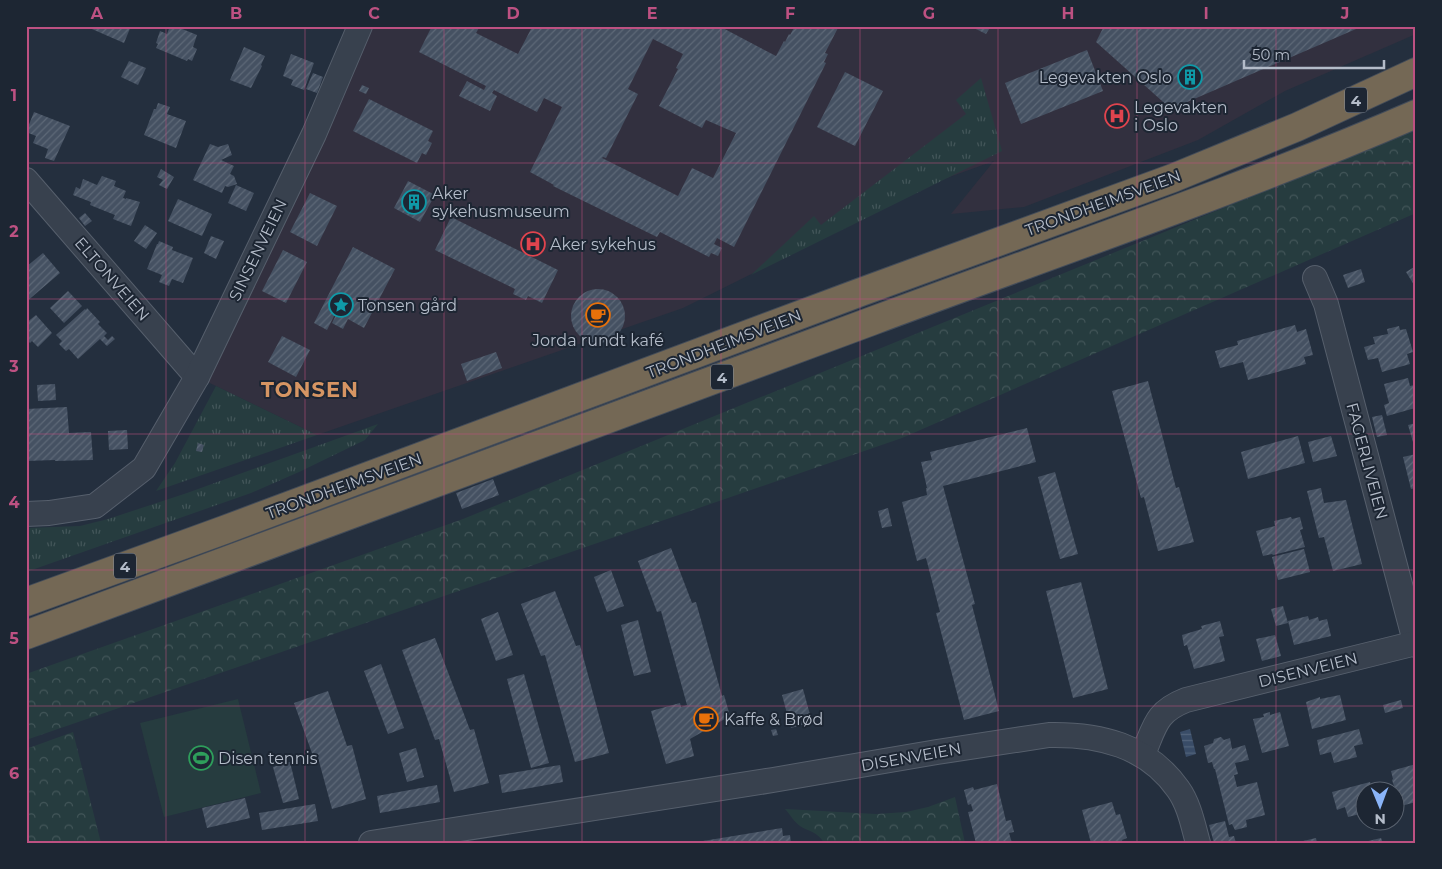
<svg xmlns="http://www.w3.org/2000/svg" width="1442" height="869" font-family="Montserrat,sans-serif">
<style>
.medical{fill:#32303f}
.grass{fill:url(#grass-tufts)}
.park{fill:url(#park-crowns)}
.pitch{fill:#263c3f}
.water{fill:url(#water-rules)}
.building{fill:url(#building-hatch);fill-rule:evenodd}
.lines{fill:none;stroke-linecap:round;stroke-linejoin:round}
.minor-casing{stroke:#565f6c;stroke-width:26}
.highway-casing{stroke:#434c59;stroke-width:30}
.minor{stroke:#38414e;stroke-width:24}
.highway{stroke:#746855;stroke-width:28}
.grid{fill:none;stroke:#bd5182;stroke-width:1;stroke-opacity:0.55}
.labels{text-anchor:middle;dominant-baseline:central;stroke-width:4;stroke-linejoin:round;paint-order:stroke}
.shield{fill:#1d2633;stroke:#878f9c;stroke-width:1}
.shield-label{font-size:15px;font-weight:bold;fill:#b4bcc9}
.poi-label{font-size:16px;fill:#b4bcc9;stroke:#1d2633;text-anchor:start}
.street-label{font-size:16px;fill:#b4bcc9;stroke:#1d2633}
.district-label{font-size:21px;font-weight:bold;letter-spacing:1px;fill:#d59563;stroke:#1d2633}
.neatline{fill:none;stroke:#bd5182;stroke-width:2}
.grid-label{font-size:16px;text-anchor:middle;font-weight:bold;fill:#bd5182}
</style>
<defs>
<pattern id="grass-tufts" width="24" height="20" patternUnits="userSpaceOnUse" patternTransform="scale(1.25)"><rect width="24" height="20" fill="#263c3f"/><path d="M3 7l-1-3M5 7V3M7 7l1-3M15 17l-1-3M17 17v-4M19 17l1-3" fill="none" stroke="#435659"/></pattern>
<pattern id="park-crowns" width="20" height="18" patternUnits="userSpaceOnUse" patternTransform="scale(1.25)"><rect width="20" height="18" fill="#263c3f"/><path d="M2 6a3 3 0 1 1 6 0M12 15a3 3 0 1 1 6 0" fill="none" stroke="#435659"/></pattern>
<pattern id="water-rules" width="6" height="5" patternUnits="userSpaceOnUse" patternTransform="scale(1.25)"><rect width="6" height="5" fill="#394c67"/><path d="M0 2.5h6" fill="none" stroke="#53647b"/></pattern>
<pattern id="building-hatch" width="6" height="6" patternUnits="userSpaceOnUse" patternTransform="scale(1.25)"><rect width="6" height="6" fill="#455162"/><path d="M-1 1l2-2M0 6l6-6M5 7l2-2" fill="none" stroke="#5d6877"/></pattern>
</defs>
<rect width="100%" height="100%" fill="#242f3e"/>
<polygon class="medical" points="347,26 1416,26 1416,34 1285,91 1198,140 1024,207 951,214 994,161 941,180 683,308 317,435 216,386 197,377"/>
<g class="grass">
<polygon points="981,78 1002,151 751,275 814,216 821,225 966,114 956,100"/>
<polygon points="216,386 317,435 156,491 175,463"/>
<polygon points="378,424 365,440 299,472 251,493 26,572 26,528 80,526 108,519 187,493"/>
</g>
<g class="park">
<polygon points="1416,129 1416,213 902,438 26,740 26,674 463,519"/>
<polygon points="73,732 101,843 26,843 26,749"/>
<path d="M955 797 965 843H824C817 831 809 832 800 826 794 822 790 814 785 809L876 814 906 812 928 807Z"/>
</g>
<polygon class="pitch" points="238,699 261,793 164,817 140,723"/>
<polygon class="water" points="1190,729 1196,754 1186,757 1180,732"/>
<g class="building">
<polygon points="85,26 131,26 124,43"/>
<polygon points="170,26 175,26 197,35 193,47 197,49 192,61 188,59 187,61 156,48 158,44 156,43 160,31 167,34"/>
<path d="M432 26H480L476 33 518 54 531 29 526 26H719L776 56 784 41 785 42 789 34 790 35 795 26H839L825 53 828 54 824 62 826 63 734 247 717 238 714 244 722 248 718 256 711 253 709 257 660 232 657 237 553 186 554 185 530 172 562 107 544 98 537 112 494 90 492 93 497 96 490 111 459 96 467 81 484 90 486 86 419 52ZM653 39 683 54 676 68 678 69 659 106 702 128 706 120 736 133 713 178 692 168 678 196 602 158 603 157 606 158 638 94 628 89Z"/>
<polygon points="970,26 991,26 986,34"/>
<polygon points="1104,26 1363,26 1171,109 1096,42"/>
<polygon points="244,47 265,56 261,65 262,66 251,88 230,80"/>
<polygon points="1087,50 1103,91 1021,124 1005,83"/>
<polygon points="291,54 314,63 304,90 291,85 293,80 283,76"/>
<polygon points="129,61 146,68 138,85 121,77"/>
<polygon points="845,72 883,91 855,146 817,127"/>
<polygon points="313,73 323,77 317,93 306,89"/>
<polygon points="362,85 369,88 366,94 359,91"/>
<polygon points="369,99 433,131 428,141 432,143 426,155 422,153 417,163 353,131"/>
<polygon points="158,103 170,107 167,114 186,121 176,148 144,135 154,109 156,109"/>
<polygon points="34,112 70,126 54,161 45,158 48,149 33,143 36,136 26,132"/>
<polygon points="210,144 218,147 228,144 232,155 221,160 234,166 230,174 234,176 237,184 228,187 225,186 222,193 193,180"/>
<polygon points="161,169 174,177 167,189 159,185 163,180 157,177"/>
<polygon points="102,176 116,181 114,186 126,191 123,198 126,199 126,198 140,202 131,226 113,219 115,215 90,205 91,202 73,195 76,187 80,189 83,179 97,185"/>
<polygon points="408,181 435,195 420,222 394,208"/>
<polygon points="236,185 254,193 246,211 228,203"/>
<polygon points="310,193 337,206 317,246 290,232"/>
<polygon points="178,199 212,214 202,236 168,221"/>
<polygon points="85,213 92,221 85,226 79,218"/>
<polygon points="451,217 558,270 542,303 528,296 526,300 513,294 515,289 435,250"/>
<polygon points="145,225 157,233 146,249 134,241"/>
<polygon points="211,236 224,241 216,259 204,253"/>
<polygon points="159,241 173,247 172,250 193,258 183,283 172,279 169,286 159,282 162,275 147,269 157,244 158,244"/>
<polygon points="353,247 395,269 364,328 348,319 343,329 332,323 337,313 336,312 327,330 314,323"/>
<polygon points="283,250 307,262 286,303 262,291"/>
<polygon points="43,253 60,273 26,302 26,267"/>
<polygon points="1416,266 1416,288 1406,272"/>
<polygon points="1361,269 1365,282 1348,288 1343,275"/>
<circle cx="598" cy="316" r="27"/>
<polygon points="68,291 82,306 64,323 50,308"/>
<polygon points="87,308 100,322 98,324 107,333 104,336 108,340 112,336 115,339 107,346 100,339 78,359 69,349 66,351 59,344 62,341 56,335 85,309 86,310"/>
<polygon points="36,315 52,333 38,347 32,341 30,343 26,339 26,323"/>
<polygon points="1295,325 1297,332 1306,329 1313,355 1304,357 1306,364 1248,380 1243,362 1220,368 1215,351 1238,345 1237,341"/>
<polygon points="1399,326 1400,330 1406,329 1413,352 1407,354 1410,364 1382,372 1378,358 1368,360 1364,347 1375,344 1373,337 1388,334 1387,329"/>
<polygon points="282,336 310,350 296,377 268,362"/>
<polygon points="496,352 502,368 467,381 461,364"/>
<polygon points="1408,378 1410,386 1414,385 1416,390 1416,400 1413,401 1415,408 1387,416 1384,405 1389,403 1384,384"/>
<polygon points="1148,381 1176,488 1179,487 1194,542 1158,551 1144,497 1141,498 1112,391"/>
<polygon points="55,384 56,400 38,401 37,385"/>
<polygon points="67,407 69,433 91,432 93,460 55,461 55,460 26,461 26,409"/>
<polygon points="1382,415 1387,435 1377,437 1372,417"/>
<polygon points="1416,423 1416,441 1413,442 1408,425"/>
<polygon points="1027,428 1036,462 943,486 975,604 972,605 999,711 964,720 936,613 940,612 926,558 917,561 902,502 927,495 926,488 927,488 921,462 932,460 930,452"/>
<polygon points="127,430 128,449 109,450 108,431"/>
<polygon points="1298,436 1305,463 1248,479 1241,452"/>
<polygon points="1331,436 1337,456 1313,462 1308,442"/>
<polygon points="198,443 204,445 202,452 196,451"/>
<polygon points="1416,454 1416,488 1411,489 1403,457"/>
<polygon points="1055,472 1078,554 1060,559 1038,477"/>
<polygon points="493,479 499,495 462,509 456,493"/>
<polygon points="1321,488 1324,503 1346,500 1362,564 1333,571 1324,537 1319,538 1307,491"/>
<polygon points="888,508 892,526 882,528 878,511"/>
<polygon points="1291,517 1292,519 1300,517 1303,529 1300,530 1305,547 1273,555 1272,554 1263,556 1256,531 1275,526 1274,521"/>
<polygon points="671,548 692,603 696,602 722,696 724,695 730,716 690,739 694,756 666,764 651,711 680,703 681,707 687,705 661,611 657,612 638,561"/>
<polygon points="1304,549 1310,572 1278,580 1272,557"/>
<polygon points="611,570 624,606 607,612 594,577"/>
<polygon points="1081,582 1108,689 1073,698 1046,591"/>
<polygon points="555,591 576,646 580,645 609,753 575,762 545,655 541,656 521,604"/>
<polygon points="1283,606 1288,623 1276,626 1271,609"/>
<polygon points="498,612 513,655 496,661 481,619"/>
<polygon points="1308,616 1309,620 1318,617 1319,621 1327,619 1331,636 1294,645 1288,621"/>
<polygon points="638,620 651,672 634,676 621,625"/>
<polygon points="1220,621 1224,636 1219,637 1225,661 1194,669 1187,645 1184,646 1182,635 1202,629 1201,626"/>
<polygon points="1275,635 1281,656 1262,661 1256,639"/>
<polygon points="435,638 470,730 474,729 489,783 454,792 439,739 435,740 402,650"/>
<polygon points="381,664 404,728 388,734 364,671"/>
<polygon points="524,674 549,763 531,768 507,679"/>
<polygon points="803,689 812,722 791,728 782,695"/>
<polygon points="328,691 347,746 352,745 366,799 332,809 317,754 313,756 294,703"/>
<polygon points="1340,695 1346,720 1312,729 1306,702 1320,697 1320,699"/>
<polygon points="1401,700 1403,708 1385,713 1383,705"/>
<polygon points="1270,712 1270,715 1280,712 1289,746 1262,753 1253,719 1264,717 1263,714"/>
<polygon points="776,729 778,735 773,736 771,730"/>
<polygon points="1359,729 1363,744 1354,746 1357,757 1334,763 1331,752 1320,755 1317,740"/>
<polygon points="1221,737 1224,740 1230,738 1232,749 1245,745 1249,760 1235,763 1238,774 1234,775 1237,787 1257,782 1265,815 1246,820 1247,827 1235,830 1232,824 1229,825 1215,769 1214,769 1212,762 1208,763 1204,746 1213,743 1214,739"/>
<polygon points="416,748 424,777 407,782 399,753"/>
<polygon points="290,762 299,799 283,803 273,767"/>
<polygon points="1416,764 1416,802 1401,806 1403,813 1394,815 1394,795 1397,795 1392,780 1393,779 1391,771"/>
<polygon points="560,765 563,782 502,793 499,775"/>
<polygon points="1370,782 1373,792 1364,792 1364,813 1348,817 1345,807 1337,810 1332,792"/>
<polygon points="997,784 1006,821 1011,820 1014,832 1009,833 1012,843 976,843 968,812 973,811 971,804 968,805 964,790 973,787 974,790"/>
<polygon points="437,785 440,802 380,813 377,796"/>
<polygon points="245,798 250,818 207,828 202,808"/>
<polygon points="1112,802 1116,815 1120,814 1127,838 1122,840 1123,843 1091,843 1082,810"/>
<polygon points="315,804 318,821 262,830 259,813"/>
<polygon points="1225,821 1229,837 1234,836 1236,843 1214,843 1209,825"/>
<polygon points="782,828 783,836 790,835 791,843 697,843 697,842"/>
<polygon points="1316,838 1317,843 1299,843 1299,842"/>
<polygon points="1381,838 1383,843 1364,843 1364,842"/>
</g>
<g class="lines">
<g class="minor-casing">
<g id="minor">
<polyline points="26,180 197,377"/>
<polyline points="1315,278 1326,304 1416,645"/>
<polyline points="26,514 49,513 95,506 144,468 197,377 314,134 360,26"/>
<path d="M1143 754C1155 727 1155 712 1186 700L1416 643"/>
<path d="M371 843 773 780 937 752 1049 735C1099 734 1147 745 1178 789 1189 804 1193 825 1198 843"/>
</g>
</g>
<g class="highway-casing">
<g id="highway">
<polyline points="26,602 224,530 861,292 1173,178 1297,127 1416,72"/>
<path d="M26 635C309 531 591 426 872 321 1054 253 1238 191 1416 114"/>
</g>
</g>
<use href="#minor" class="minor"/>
<use href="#highway" class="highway"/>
</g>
<path class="grid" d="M166 26V843M305 26V843M444 26V843M582 26V843M721 26V843M860 26V843M998 26V843M1137 26V843M1276 26V843M26 163H1416M26 299H1416M26 434H1416M26 570H1416M26 706H1416"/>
<defs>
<g id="building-ring" transform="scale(1.25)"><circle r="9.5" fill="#1d2633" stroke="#0f9aa8" stroke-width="1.5"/><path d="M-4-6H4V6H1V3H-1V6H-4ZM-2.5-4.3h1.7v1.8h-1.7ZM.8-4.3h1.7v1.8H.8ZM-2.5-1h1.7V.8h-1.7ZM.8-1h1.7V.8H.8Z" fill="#0f9aa8"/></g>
<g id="hospital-ring" transform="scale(1.25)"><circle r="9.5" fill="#1d2633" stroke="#e0444e" stroke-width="1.5"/><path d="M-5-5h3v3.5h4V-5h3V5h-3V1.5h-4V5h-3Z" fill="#e0444e"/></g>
<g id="sight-ring" transform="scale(1.25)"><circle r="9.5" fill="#1d2633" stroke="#0f9aa8" stroke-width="1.5"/><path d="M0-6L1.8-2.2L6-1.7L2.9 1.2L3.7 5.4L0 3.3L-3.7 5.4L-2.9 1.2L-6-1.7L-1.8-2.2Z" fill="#0f9aa8"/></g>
<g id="cafe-ring" transform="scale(1.25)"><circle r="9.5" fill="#1d2633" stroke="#e8710a" stroke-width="1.5"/><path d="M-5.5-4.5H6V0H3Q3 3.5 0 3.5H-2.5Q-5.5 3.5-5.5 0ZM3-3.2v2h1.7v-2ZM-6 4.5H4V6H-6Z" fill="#e8710a"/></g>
<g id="stadium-ring" transform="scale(1.25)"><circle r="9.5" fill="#1d2633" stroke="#2e9e5b" stroke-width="1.5"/><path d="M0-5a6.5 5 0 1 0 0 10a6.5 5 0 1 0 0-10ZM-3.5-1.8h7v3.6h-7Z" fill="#2e9e5b"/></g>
</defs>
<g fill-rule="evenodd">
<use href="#building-ring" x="1190" y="77"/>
<use href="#hospital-ring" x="1117" y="116"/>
<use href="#building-ring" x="414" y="202"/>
<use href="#hospital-ring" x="533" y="244"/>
<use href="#sight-ring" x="341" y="305"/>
<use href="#cafe-ring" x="598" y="315"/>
<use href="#cafe-ring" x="706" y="719"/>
<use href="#stadium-ring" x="201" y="758"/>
</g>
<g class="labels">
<g class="shield">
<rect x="1345" y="87.5" width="22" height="25" rx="4"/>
<rect x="711" y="364.5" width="22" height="25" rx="4"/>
<rect x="114" y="553.5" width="22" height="25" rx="4"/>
</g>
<g class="shield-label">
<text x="1356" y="100">4</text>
<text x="722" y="377">4</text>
<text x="125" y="566">4</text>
</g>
<g class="poi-label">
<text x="1172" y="77" text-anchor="end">Legevakten Oslo</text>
<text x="1134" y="107">Legevakten<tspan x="1134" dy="18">i Oslo</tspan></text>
<text x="432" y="193">Aker<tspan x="432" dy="18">sykehusmuseum</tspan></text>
<text x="550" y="244">Aker sykehus</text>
<text x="358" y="305">Tonsen gård</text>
<text x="598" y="340" text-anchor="middle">Jorda rundt kafé</text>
<text x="724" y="719">Kaffe &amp; Brød</text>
<text x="218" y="758">Disen tennis</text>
</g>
<g class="street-label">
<text transform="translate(1103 203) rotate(-20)">TRONDHEIMSVEIEN</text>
<text transform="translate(258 250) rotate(-64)">SINSENVEIEN</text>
<text transform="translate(112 279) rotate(49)">ELTONVEIEN</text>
<text transform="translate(724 344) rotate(-21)">TRONDHEIMSVEIEN</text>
<text transform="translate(1367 461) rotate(75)">FAGERLIVEIEN</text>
<text transform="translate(344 486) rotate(-20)">TRONDHEIMSVEIEN</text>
<text transform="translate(1308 670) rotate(-14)">DISENVEIEN</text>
<text transform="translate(911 757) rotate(-10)">DISENVEIEN</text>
</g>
<g class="district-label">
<text x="310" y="389">TONSEN</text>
</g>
</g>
<rect width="1442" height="869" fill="none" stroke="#1d2633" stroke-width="55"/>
<g transform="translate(1380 806) rotate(179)"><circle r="24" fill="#1d2633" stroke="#59626f"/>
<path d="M0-4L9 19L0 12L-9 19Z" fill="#8ab4f8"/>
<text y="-8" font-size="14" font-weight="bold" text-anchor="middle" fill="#b4bcc9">N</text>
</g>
<path d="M1244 60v8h140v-8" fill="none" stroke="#b4bcc9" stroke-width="2.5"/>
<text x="1252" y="60" font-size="15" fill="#b4bcc9" stroke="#1d2633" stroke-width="4" paint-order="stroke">50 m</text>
<rect x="28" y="28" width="1386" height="814" class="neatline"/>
<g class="grid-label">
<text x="97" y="19">A</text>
<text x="236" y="19">B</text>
<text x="374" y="19">C</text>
<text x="513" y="19">D</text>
<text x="652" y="19">E</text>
<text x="790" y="19">F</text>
<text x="929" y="19">G</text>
<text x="1068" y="19">H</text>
<text x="1206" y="19">I</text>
<text x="1345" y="19">J</text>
<text x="14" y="101">1</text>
<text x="14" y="237">2</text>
<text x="14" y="372">3</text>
<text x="14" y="508">4</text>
<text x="14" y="644">5</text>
<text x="14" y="779">6</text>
</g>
</svg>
